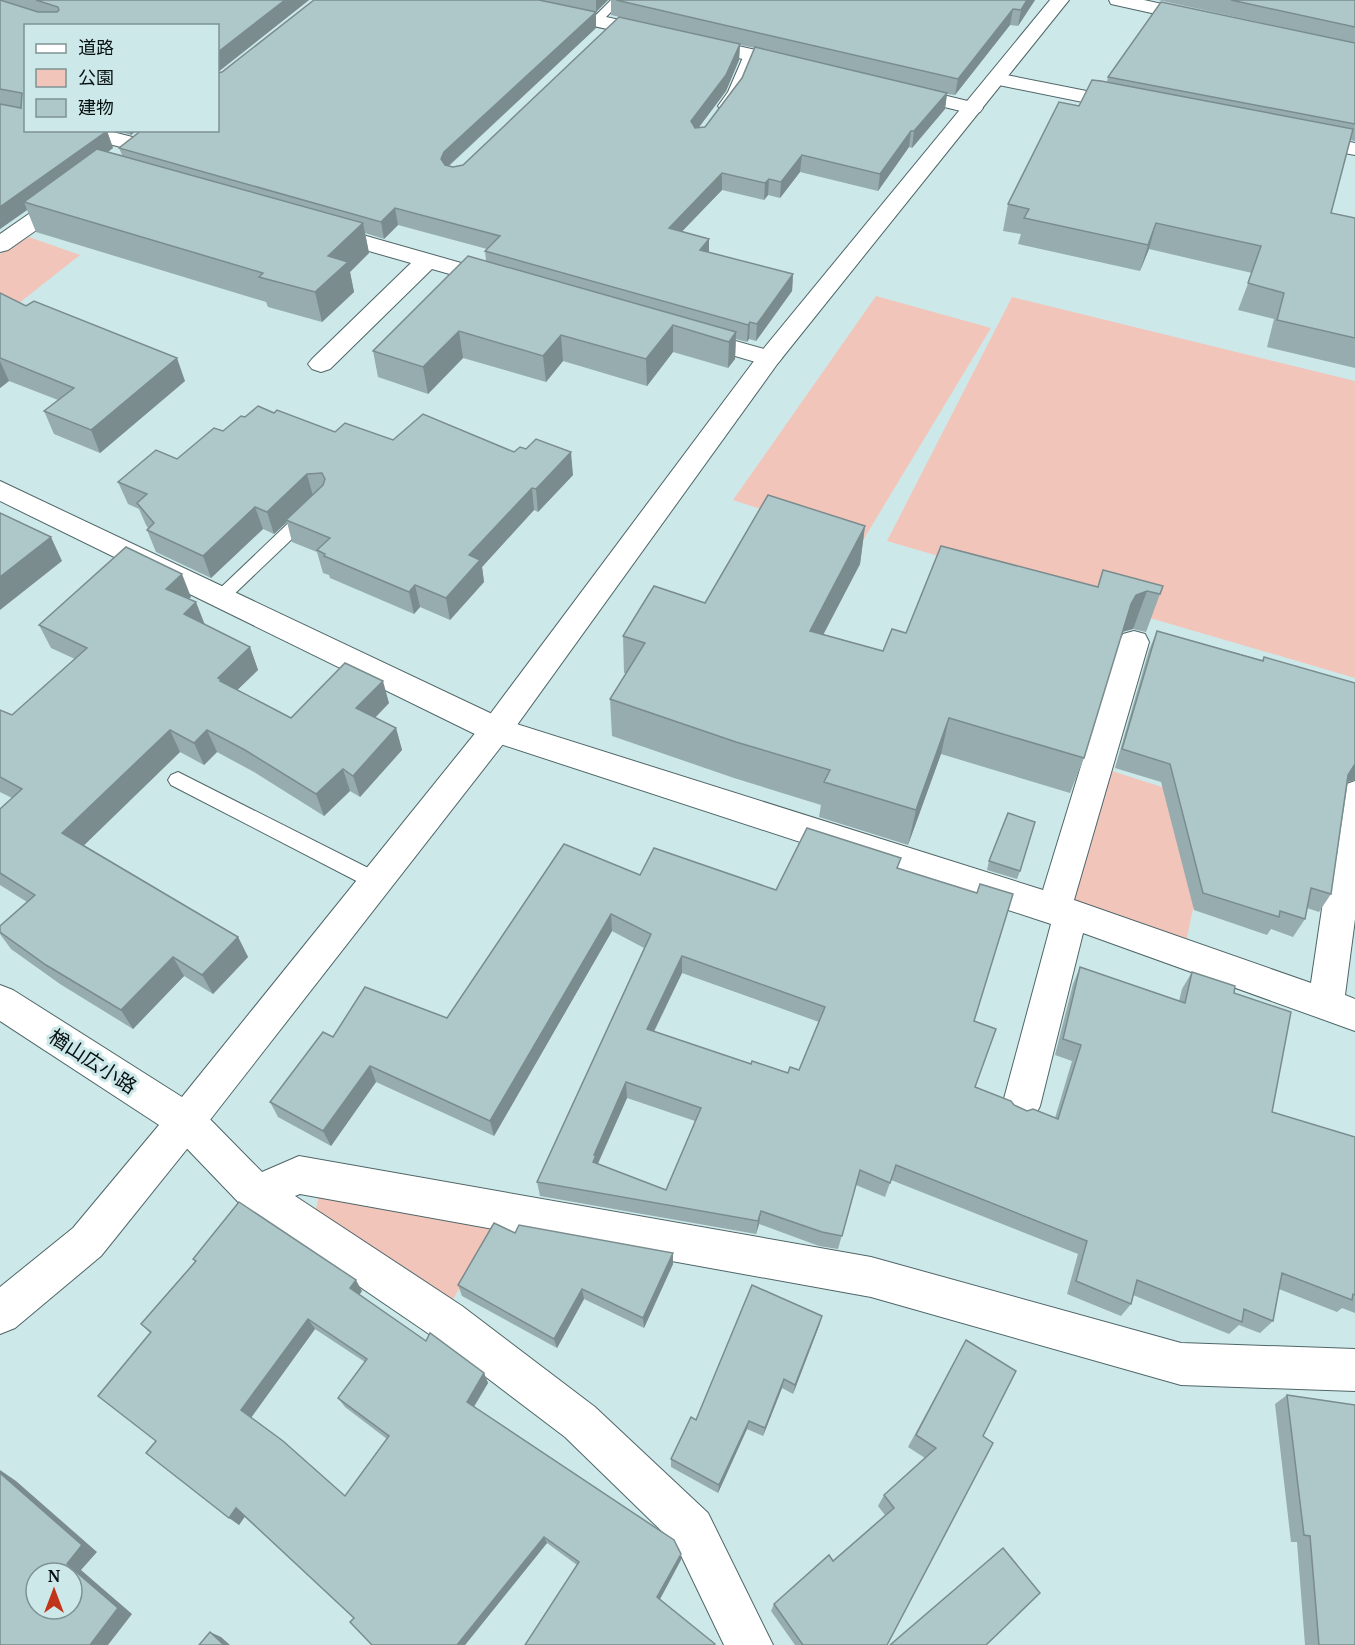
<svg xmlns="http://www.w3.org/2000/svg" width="1355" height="1645" font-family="'Noto Serif','Noto Sans JP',serif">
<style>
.green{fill:#f2c5bb}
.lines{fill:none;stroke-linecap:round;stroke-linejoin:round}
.service-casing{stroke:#4f6668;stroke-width:2}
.minor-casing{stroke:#4f6668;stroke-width:2}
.tertiary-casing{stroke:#4f6668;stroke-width:2}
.service{fill:#fff;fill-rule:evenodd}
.minor{fill:#fff;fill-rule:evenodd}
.tertiary{fill:#fff;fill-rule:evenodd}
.wall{fill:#96acae;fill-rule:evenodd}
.shaded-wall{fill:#7a8c8d}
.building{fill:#aec8ca;stroke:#7a8c8d;stroke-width:1.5;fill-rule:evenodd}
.labels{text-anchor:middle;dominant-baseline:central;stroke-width:6;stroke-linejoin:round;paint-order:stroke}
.street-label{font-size:20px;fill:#081112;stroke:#cde8e9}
</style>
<rect width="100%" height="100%" fill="#cde8e9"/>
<g class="green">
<polygon points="29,237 80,255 14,307 0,301 0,254"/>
<polygon points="876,296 991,328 862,542 733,500"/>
<polygon points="1012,297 1355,381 1355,678 887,541"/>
<polygon points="1112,771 1215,804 1186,942 1072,906"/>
<polygon points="319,1194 494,1227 451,1303 316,1209"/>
</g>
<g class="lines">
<g class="service-casing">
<g id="service">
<polygon points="611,0 623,0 601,22 593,22 593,18"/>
<polygon points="750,51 756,55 740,93 728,109 720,109 718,106 728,92 744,55"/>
<polygon points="308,508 314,510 316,514 314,518 227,601 221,603 215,601 212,597 215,593 302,510"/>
<polygon points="178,772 384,876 387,882 384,888 377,890 370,888 171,785 168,780 171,775"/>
</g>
</g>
<g class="minor-casing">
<g id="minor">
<polygon points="494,0 529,0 797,59 804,61 807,65 804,69 797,71 503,6 496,4"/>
<polygon points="1109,0 1144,0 1208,14 1211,18 1208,22 1201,24 1111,4"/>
<polygon points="996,73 1127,99 1134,101 1137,105 1134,109 1127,111 989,83 986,79 989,75"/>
<polygon points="902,85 980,104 983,108 980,112 973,114 895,95 892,91 895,87"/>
<polygon points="68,130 105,130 144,140 147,145 144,150 136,151 71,134"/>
<polygon points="1304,133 1355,143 1355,155 1296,144 1293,139 1296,134"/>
<polygon points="67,191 75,193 78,198 75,203 8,250 0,252 0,234 59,193"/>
<polygon points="324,224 507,276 511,281 507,286 499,288 432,269 330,369 321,372 312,369 308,364 312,359 411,263 316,236 313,231 316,226"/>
<polygon points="693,329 778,353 782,358 778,363 769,366 684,341 681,336 684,331"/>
<polygon points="0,481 507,721 1043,890 1119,642 1123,634 1134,631 1145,634 1149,642 1074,900 1311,983 1339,794 1344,785 1355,781 1355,919 1345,995 1355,999 1355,1031 1083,933 1040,1106 1034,1118 1021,1124 1008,1118 1002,1106 1051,924 485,739 0,501"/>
<polygon points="186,1103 199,1108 262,1172 299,1156 871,1257 1181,1343 1355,1349 1355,1391 1181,1385 871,1297 300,1194 295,1196 462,1306 595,1407 708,1513 773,1645 724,1645 676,1545 565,1437 432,1336 243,1207 173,1134 167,1121 173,1108"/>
</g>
</g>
<g class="tertiary-casing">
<polygon id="tertiary" points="1050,0 1069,0 778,363 507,739 199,1134 101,1256 15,1328 0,1334 0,1287 73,1228 159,1125 0,1021 0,985 13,990 182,1097 485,721 760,353"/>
</g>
<use href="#service" class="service"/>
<use href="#minor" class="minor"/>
<use href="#tertiary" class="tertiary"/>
</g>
<g class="wall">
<path d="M0 0H309L218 72V26L26 130 107 131 113 148 108 152 122 155 119 148 596 28 449 166 453 167 463 165 677 30 611 15V0H1035L1018 26 1010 25 955 95 947 94 945 109 912 148 909 147 878 191 800 172 780 198 768 195 764 200 722 190 682 231 709 252 793 274 792 291 756 341 749 339 747 342 736 339 735 359 728 368 673 352 647 386 563 361 546 382 463 358 428 394 378 377 373 351 486 261 485 251 487 249 398 225 384 239 365 233 369 253 350 272 354 292 322 322 268 307 266 302 36 232 27 210 0 229ZM740 45 755 48 742 78 705 127H699L726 91 739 60Z"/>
<polygon points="540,0 608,0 596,12"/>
<polygon points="1158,0 1355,0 1355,43"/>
<polygon points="1355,43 1355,141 1350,140 1331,213 1355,218 1355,368 1267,347 1274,319 1238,310 1252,273 1149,249 1140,271 1018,244 1021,234 1003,231 1008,204 1079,106 1107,82 1108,77"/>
<polygon points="115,130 137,130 131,135"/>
<polygon points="0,293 26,306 185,381 100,453 54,434 44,411 58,400 9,381 0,388"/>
<polygon points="274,413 335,432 393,440 514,452 573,475 538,512 534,510 482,567 484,582 450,620 420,607 414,614 330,578 329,575 323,573 317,552 292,542 287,522 274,534 263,529 211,578 156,552 147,530 148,528 146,525 139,509 128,504 118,482 177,459 245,417"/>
<polygon points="865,526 860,564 823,634 883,651 906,633 1098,587 1103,570 1160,594 1146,632 1133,629 1122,632 1084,758 1070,793 941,754 908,845 819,817 821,805 734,778 612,736 610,699 626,673 624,673 623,636 705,603"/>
<polygon points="191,597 189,599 205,625 250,647 258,670 237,690 291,718 389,703 375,718 396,728 402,750 360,797 350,791 324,816 254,772 217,752 204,765 180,752 84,845 238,937 248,957 213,994 184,976 133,1029 60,984 11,949 0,934 0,926 27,902 0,885 0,809 12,798 0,792 0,710 12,715 75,659 51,648 39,625"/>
<polygon points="1157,631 1262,660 1264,657 1355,780 1348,782 1331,894 1319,912 1307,908 1305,919 1293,937 1271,929 1267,935 1194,910 1161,782 1115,768 1149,650"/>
<polygon points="989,861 1020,871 1017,879 987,870"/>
<path d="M899 868 974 1021 975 1087 1027 1111 1055 1118 1072 1061 1055 1055 1073 984 1080 967 1179 1001 1182 989 1192 972 1234 993 1272 1112 1355 1137V1313L1342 1308 1337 1312 1279 1289 1273 1321 1260 1333 1239 1325 1229 1334 1133 1295 1131 1304 1121 1316 1067 1294 1078 1254 891 1180 885 1197 856 1185 838 1249 819 1246 759 1224 756 1234 540 1196 537 1182 644 948 612 931 494 1136 376 1082 331 1146 278 1117 270 1102 333 1037 447 1018 640 875 776 890ZM682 973 819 1022 799 1070 788 1073 751 1064 654 1032ZM627 1098 695 1121 666 1190 598 1164Z"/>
<polygon points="515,1233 673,1253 673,1264 644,1328 584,1299 557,1348 462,1296 458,1285"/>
<path d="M193 1259 362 1291 359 1295 426 1341 484 1373 488 1383 474 1407 681 1560 577 1565 547 1543 465 1645H372L354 1618 245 1516 239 1525 156 1441 150 1333 141 1324 195 1262ZM315 1329 365 1362 338 1398 345 1407 387 1439 345 1496 251 1418Z"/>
<polygon points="822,1316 819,1326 793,1394 782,1388 763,1436 747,1429 718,1493 671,1467 671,1459 696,1420"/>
<polygon points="966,1340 983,1436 887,1645 795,1645 771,1611 774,1604 833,1561 885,1515 878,1506 884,1495 925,1458 908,1447"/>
<polygon points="1287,1395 1355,1645 1305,1645 1297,1542 1291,1542 1275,1404"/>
</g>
<g class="shaded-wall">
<polygon points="285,0 309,0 218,72 218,52"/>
<polygon points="596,0 608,0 596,12"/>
<polygon points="1027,0 1035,0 1018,26 1021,10"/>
<polygon points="1013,9 1010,25 955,95 958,79"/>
<polygon points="596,12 596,28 446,168 441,159 444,152"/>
<polygon points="740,44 739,60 726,91 691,138 691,121"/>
<polygon points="947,93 945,109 912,148 914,131"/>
<polygon points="129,130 137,130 131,135"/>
<polygon points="107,131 113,148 34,205 24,202 27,210 0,229 0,207"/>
<polygon points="911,131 909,147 878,191 880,174"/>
<polygon points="802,155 800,172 780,198 781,182"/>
<polygon points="722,173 722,190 669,245 669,228"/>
<polygon points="769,179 768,195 764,200 765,183"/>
<polygon points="395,208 398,225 384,239 381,222"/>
<polygon points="363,223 369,253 350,272 354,292 322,322 315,292 328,256"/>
<polygon points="1156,223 1149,249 1140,271 1148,245"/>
<polygon points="709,239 709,256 700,250"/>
<polygon points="793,274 792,291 756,341 757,324"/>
<polygon points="750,322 749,339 747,342 748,325"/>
<polygon points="673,325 673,352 647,386 646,359"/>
<polygon points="459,331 463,358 428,394 423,367"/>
<polygon points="736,332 735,359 728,368 729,342"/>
<polygon points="561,335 563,361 546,382 543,356"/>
<polygon points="177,358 185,381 100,453 91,430"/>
<polygon points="0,361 9,381 0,388"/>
<polygon points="571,452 573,475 538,512 536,489"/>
<polygon points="307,474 313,496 286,520 287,522 274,534 267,512"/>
<polygon points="532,488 534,510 482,567 484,582 450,620 446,598 469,555"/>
<polygon points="255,507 263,529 211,578 203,556"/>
<polygon points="865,526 860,564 806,668 810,631"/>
<polygon points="51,537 62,561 0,610 0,577"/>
<polygon points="182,574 191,597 175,612 166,589"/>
<polygon points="415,585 420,607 414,614 409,592"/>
<polygon points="1147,591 1133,629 1122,632 1131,604 1136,595"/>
<polygon points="196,602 205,625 184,614"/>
<polygon points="250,647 258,670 229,698 218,678"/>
<polygon points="383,681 389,703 362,731 356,708"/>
<polygon points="949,718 941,754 908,845 916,810"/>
<polygon points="396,728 402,750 360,797 353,776"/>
<polygon points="170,730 180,752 75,854 62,833"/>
<polygon points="207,730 217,752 204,765 194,743"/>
<polygon points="1355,764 1355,780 1343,783"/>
<polygon points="343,769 350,791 324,816 316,794"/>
<polygon points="611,914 612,931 494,1136 490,1121"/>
<polygon points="238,937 248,957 213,994 202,975"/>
<polygon points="682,956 682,973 647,1045 647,1029"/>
<polygon points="173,957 184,976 133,1029 121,1010"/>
<polygon points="370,1066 376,1082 331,1146 323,1131"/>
<polygon points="626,1082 627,1098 597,1165 593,1162 594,1155"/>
<polygon points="761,1211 759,1224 756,1234 758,1221"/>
<polygon points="673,1253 673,1264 644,1328 643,1318"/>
<polygon points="356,1280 362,1291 356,1299 350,1288"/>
<polygon points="582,1289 584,1299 557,1348 554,1339"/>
<polygon points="822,1316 819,1326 793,1394 795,1385"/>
<polygon points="308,1319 315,1329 250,1419 241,1410"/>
<polygon points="484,1373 488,1383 471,1411 467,1402"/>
<polygon points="784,1379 782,1388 763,1436 765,1428"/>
<polygon points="749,1421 747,1429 718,1493 719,1485"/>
<polygon points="0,1470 16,1481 97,1552 81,1570 132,1614 108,1645 90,1645 0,1473"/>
<polygon points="236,1508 246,1515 239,1525 229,1518"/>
<polygon points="544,1537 547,1543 465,1645 457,1645"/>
<polygon points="681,1554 681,1560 658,1603 657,1597"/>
<polygon points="210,1632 221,1637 230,1645 224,1645"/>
</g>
<g class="building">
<polygon points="0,0 38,12 57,12 59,10 58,7 36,0 285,0 218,52 218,26 26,26 26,130 104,130 107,131 0,207 0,104 21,108 22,93 0,89"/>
<polygon points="314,0 539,0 596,12 444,152 441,159 445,165 453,167 463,165 619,17 740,44 726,75 691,121 695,128 705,127 742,78 755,47 947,93 914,131 911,131 880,174 802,155 781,182 769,179 765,183 722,173 669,228 709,239 700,250 793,274 757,324 750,322 748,325 485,251 500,236 395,208 381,222 119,148 142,130 218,130 218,73 222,72"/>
<polygon points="616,0 1027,0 1021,10 1013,9 958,79"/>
<polygon points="1231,0 1355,0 1355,27"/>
<polygon points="1161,2 1355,43 1355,124 1108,77"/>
<polygon points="1092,80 1101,81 1353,129 1331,213 1355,218 1355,338 1277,320 1284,293 1248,283 1261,246 1156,223 1148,245 1024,218 1029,209 1008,204 1059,102 1079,106"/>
<polygon points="97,149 363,223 328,256 348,262 315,292 259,277 263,273 24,202"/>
<polygon points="468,256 736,332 729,342 673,325 646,359 561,335 543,356 459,331 423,367 373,351"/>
<polygon points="0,293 26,306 34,301 177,358 91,430 44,411 74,388 0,358"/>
<polygon points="258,406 274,413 277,410 335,432 345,423 393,440 423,414 514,452 520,447 526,449 536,439 571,452 536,489 532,488 469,555 480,560 446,598 415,585 409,592 324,556 325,554 317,550 330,538 286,520 323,485 325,479 322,473 307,474 267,512 255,507 203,556 147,530 154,523 137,503 147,494 118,482 156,450 177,459 214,428 223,431 241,416 245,417"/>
<polygon points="768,495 865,526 810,631 883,651 892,629 906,633 941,546 1098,587 1103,570 1163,586 1160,594 1147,591 1136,595 1131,604 1084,758 949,718 916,810 824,782 830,770 736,742 610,699 645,643 623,636 654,586 705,603"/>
<polygon points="0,513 51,537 0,577"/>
<polygon points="126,547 182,574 166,589 196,602 184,614 250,647 218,678 222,680 220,681 291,718 345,663 383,681 356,708 396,728 353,776 343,769 316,794 245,750 207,730 194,743 170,730 62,833 238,937 202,975 173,957 121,1010 46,965 0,932 0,926 35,895 0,873 0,809 22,789 0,777 0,710 12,715 87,648 39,625"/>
<polygon points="1157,631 1263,661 1264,657 1355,683 1355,764 1348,775 1331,894 1311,888 1305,919 1280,911 1279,917 1203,893 1170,764 1122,749"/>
<polygon points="1008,813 1035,822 1020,871 989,861"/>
<path d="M807 828 901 858 897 868 977 893 980 884 1013 894 974 1021 996 1029 975 1087 1011 1101 1014 1105 1027 1111 1033 1109 1058 1119 1081 1045 1063 1039 1080 967 1185 1003 1192 972 1235 986 1234 993 1291 1012 1272 1112 1355 1137V1295L1353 1294 1352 1300 1282 1273 1273 1321 1244 1309 1242 1322 1137 1280 1131 1304 1076 1281 1087 1241 896 1165 890 1183 860 1170 842 1236 822 1232 761 1211 758 1221 537 1182 651 934 611 914 490 1121 370 1066 323 1131 270 1102 323 1032 333 1037 365 987 447 1018 564 844 640 875 654 848 776 890ZM682 956 825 1007 799 1070 790 1067 788 1073 752 1061 751 1064 647 1029ZM626 1082 701 1108 666 1190 593 1162 596 1155H594Z"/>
<path d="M239 1202 356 1280 350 1288 426 1341 430 1333 484 1373 467 1402 674 1540 681 1554 657 1597 715 1644 714 1645H525L579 1562 544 1537 457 1645H372L350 1622 354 1618 236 1508 229 1518 146 1453 156 1441 98 1396 151 1332 141 1324 196 1261 193 1259ZM308 1319 367 1359 338 1398 389 1436 345 1496 283 1441 241 1410Z"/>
<polygon points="494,1223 515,1233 519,1225 673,1253 643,1318 582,1289 554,1339 458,1285"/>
<polygon points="752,1285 822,1316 795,1385 784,1379 765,1428 749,1421 719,1485 671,1459 691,1417 696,1420"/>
<polygon points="966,1340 1016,1371 983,1436 993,1443 887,1645 803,1645 774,1604 829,1555 833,1561 894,1508 884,1495 936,1448 916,1435"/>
<polygon points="1287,1395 1355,1405 1355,1645 1319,1645 1310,1536 1304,1535"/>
<path d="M0 1473 82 1545 67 1564 118 1608 90 1645H0ZM36 1573H72V1609H36Z"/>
<polygon points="1003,1548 1040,1593 986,1645 890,1645"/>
<polygon points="210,1632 224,1645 199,1645"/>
</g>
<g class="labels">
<g class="street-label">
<text transform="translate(93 1061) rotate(33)">楢山広小路</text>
</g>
</g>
<rect x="24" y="24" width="195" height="108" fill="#cde8e9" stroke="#7e9293" stroke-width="1.5"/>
<rect x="36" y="44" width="30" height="9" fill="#ffffff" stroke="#7e9293" stroke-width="1.5"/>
<text x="78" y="54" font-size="18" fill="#081112">道路</text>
<rect x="36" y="69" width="30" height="18" fill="#f2c5bb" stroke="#7e9293" stroke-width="1.5"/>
<text x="78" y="84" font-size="18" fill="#081112">公園</text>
<rect x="36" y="99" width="30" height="18" fill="#aec8ca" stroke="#7e9293" stroke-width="1.5"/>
<text x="78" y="114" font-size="18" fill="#081112">建物</text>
<g transform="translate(54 1591)"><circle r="28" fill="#cde8e9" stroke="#7e9293" stroke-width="1.5"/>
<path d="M0-4.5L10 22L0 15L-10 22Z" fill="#c0351a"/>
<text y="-9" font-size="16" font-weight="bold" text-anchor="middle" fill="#081112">N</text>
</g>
</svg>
